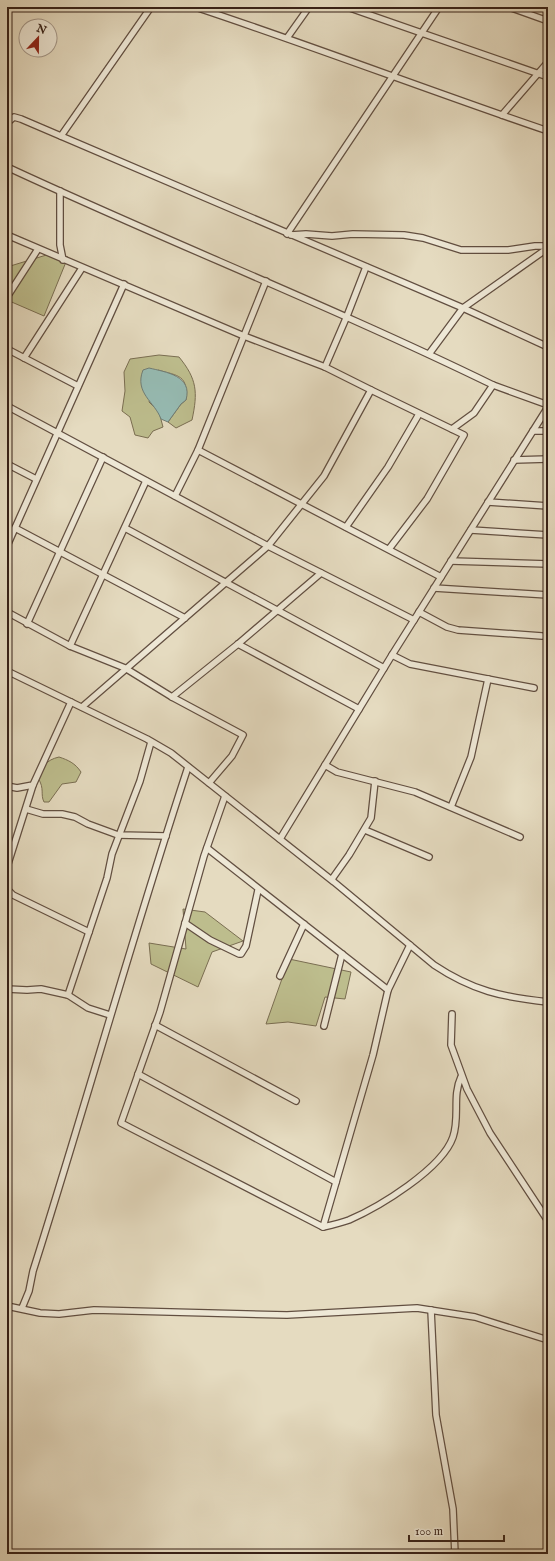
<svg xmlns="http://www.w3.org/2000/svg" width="555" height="1561" font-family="'IM FELL English',serif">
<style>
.green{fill:#bdbd8d;stroke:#7a6e52}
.water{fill:#96bbb3;stroke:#707d75}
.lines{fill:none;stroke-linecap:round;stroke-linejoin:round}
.minor-casing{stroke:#624f41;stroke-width:8}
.minor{stroke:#eee8d6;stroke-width:5.5}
</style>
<rect width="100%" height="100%" fill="#e5dbc0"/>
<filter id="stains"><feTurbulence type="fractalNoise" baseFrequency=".005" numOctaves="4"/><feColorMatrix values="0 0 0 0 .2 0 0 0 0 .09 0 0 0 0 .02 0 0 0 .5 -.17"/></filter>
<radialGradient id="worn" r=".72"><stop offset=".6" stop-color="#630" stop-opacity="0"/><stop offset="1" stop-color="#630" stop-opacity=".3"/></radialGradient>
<g class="green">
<polygon points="53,253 68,257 44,316 7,300 7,267"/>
<path d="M159 355 179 357C197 379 198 392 192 420L176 428 168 422 181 404 186 400C188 375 179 376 158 370L149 402 159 412 163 427 153 431 148 438 135 435 130 417 122 411 125 391 124 372 130 359Z"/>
<path d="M59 757C68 760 75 763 81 772L76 782 62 784 49 802H44C40 794 45 789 38 778 43 766 46 760 59 757Z"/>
<polygon points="183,909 205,912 243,941 212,952 198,987 151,964 149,943 186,949"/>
<polygon points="289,959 351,972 345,999 325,997 316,1026 288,1022 266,1024"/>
</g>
<path class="water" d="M149 368C166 372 193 376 186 400L181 404 168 422 161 419C155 402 134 393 143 370Z"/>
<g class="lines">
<g class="minor-casing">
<g id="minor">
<path d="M195 7C313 46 430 91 548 131"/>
<polyline points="347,7 548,77"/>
<polyline points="509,7 548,21"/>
<polyline points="287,38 309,7"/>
<polyline points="502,115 548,62"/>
<polyline points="7,123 14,117 21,119 463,308 548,248"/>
<polyline points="61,136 151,7"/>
<path d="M7 167C168 242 333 307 493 385"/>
<polyline points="60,191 60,245 63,260"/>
<polyline points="287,234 439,7"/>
<polyline points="7,235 244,336 325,367 371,390 324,476 268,546 82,707"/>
<polyline points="291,235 306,234 332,236 353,234 404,235 423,238 461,250 508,250 535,246 548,246"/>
<polyline points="7,297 38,249"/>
<polyline points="7,349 78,386"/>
<polyline points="429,354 463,308 548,347"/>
<polyline points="24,358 82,268"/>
<polyline points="325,367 347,316 366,267"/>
<polyline points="371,390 464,435 427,499 389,549"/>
<polyline points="7,406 268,546 414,620"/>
<polyline points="452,429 474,413 493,385 548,405"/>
<polyline points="533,431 548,431"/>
<polyline points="198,450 441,577"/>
<polyline points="514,460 548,459"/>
<polyline points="7,464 36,479"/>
<polyline points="175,496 198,450 266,281"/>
<polyline points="488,502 548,506"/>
<polyline points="346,527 388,467 419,414"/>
<polyline points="15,528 185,618"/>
<polyline points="125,528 384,668"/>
<polyline points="471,530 548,535"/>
<polyline points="7,546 124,284"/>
<polyline points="451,561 548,564"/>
<polyline points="434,588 548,595"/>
<polyline points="7,612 70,646 125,668 172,697 243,735 232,756 209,783"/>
<polyline points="419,612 447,627 458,630 542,636"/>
<polyline points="27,624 103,457"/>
<polyline points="238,644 359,709"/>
<polyline points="70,646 146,481"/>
<polyline points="392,655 410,664 534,688"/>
<path d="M7 671 147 739 171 753 334 882 434 965C473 991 502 997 548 1002"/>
<polyline points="172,697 238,644 321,573"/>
<polyline points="325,765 337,772 415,792 520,837"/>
<polyline points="7,786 17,788 33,785 71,702"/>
<path d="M225 796 204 856 160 1012 121 1123 323 1227C332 1225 341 1223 349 1220 379 1207 442 1169 453 1137 460 1117 452 1096 461 1077"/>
<polyline points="451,807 471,757 488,679"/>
<polyline points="26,809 43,814 62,814 75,817 88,824 118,835 166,836"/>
<polyline points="365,830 429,857"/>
<polyline points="280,839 392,655 548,407"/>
<polyline points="207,848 388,990 410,945"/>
<polyline points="7,867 33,785"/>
<polyline points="332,879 349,855 371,818 375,781"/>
<polyline points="7,889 13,895 89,932"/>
<polyline points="185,923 210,940 239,954 241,954 246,946 258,890"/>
<polyline points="280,976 304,924"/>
<polyline points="7,989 27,990 41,989 68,995 88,1008 110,1015"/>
<polyline points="68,995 107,878 112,854 140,781 151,742"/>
<polyline points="452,1014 451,1045 467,1089 490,1133 548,1221"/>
<polyline points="155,1025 296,1101"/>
<polyline points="324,1026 342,954"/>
<polyline points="138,1074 336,1182"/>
<polyline points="323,1227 373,1055 388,990"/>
<polyline points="7,1306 40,1313 59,1314 94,1310 287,1315 417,1308 475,1317 548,1340"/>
<path d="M22 1308 29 1291 33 1271C86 1104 133 934 188 767"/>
<polyline points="431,1310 436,1415 453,1509 455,1554"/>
</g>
</g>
<use href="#minor" class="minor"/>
</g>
<rect width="555" height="1561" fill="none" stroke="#e5dbc0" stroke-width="24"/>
<rect x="8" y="8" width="539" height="1545" fill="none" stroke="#362017" stroke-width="2"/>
<rect x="12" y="12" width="531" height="1537" fill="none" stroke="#362017"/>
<g transform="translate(38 38) rotate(22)"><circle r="19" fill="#eee8d6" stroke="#a4988a"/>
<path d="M0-3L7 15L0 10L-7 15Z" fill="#8f2418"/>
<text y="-6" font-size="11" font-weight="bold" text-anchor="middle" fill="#362017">N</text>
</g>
<path d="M409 1535v6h95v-6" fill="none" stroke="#362017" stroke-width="2"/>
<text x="415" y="1535" font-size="12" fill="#362017" stroke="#eee8d6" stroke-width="3" paint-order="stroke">100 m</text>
<rect width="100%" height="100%" filter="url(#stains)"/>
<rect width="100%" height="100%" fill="url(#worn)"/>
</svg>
